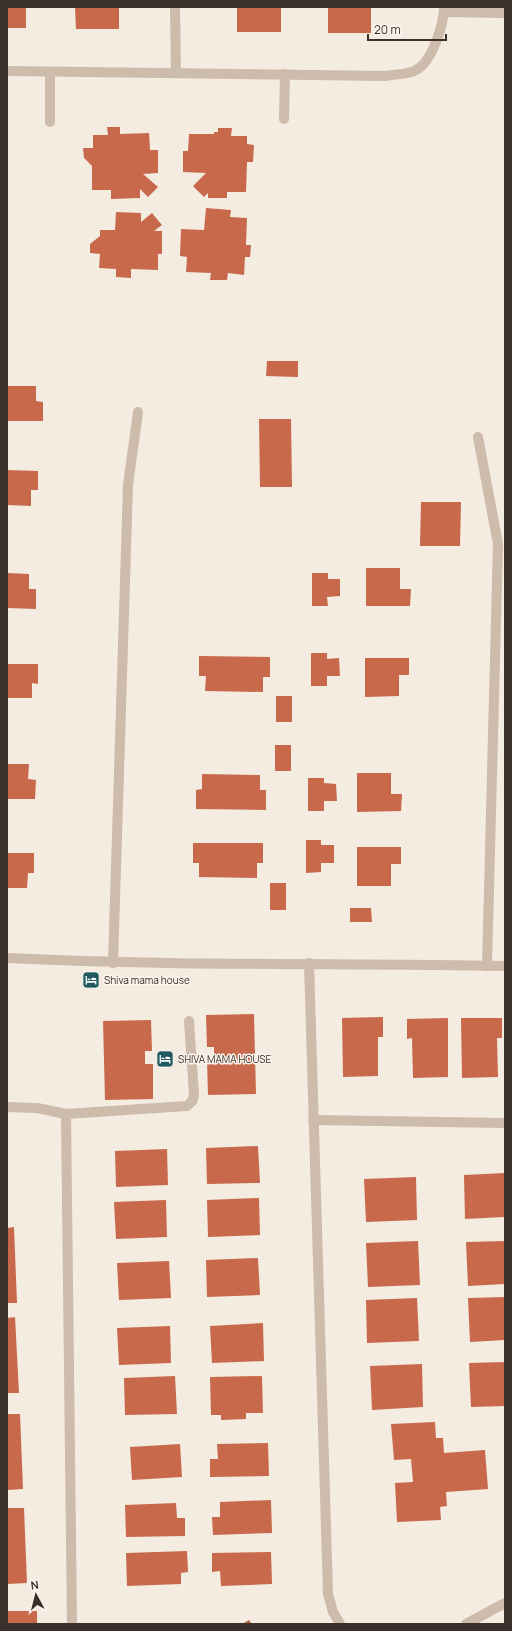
<svg xmlns="http://www.w3.org/2000/svg" width="512" height="1631" font-family="Manrope,sans-serif">
<style>
.building{fill:#c8694b}
.lines{fill:none;stroke-linecap:round;stroke-linejoin:round}
.minor{stroke:#cdbbac;stroke-width:10}
.labels{text-anchor:middle;dominant-baseline:central;stroke-width:3;stroke-linejoin:round;paint-order:stroke}
.poi-label{font-size:10px;fill:#3b302b;stroke:#fbf5ee;text-anchor:start}
</style>
<rect width="100%" height="100%" fill="#f4ebe1"/>
<g class="building">
<rect x="7" y="7" width="19" height="21"/>
<polygon points="75,7 119,7 119,29 76,29"/>
<rect x="237" y="7" width="44" height="25"/>
<rect x="328" y="7" width="43" height="26"/>
<polygon points="107,127 120,127 120,134 149,133 150,150 158,150 158,173 143,174 158,187 148,197 140,189 140,198 111,199 111,190 92,190 92,166 84,158 83,148 93,148 93,135 108,135"/>
<polygon points="218,128 232,128 231,136 247,136 247,144 254,145 253,162 247,162 246,192 227,192 227,198 208,198 208,193 204,197 193,186 206,173 183,172 183,151 188,151 189,134 214,134 214,132 218,132"/>
<polygon points="206,208 231,210 230,217 247,218 246,245 251,245 250,257 245,257 244,275 228,273 227,280 210,280 211,273 186,272 187,257 180,256 181,229 204,230"/>
<polygon points="116,212 141,213 141,222 152,213 162,225 154,231 162,231 162,254 158,254 158,270 131,269 131,278 116,277 116,269 99,268 100,254 90,253 90,244 100,236 100,230 115,230"/>
<polygon points="267,361 298,361 298,377 266,376"/>
<polygon points="7,386 36,386 36,401 43,402 43,421 7,421"/>
<polygon points="259,419 291,419 292,487 260,487"/>
<polygon points="7,470 38,471 38,490 31,490 31,506 7,505"/>
<polygon points="421,502 461,502 460,546 420,546"/>
<polygon points="366,568 400,568 400,589 411,589 410,606 366,606"/>
<polygon points="7,573 29,574 29,589 36,589 36,609 7,608"/>
<polygon points="312,573 328,573 328,579 340,579 340,596 327,597 328,606 312,606"/>
<polygon points="311,653 327,653 327,659 339,658 340,676 327,676 327,686 311,686"/>
<polygon points="199,656 270,657 270,677 263,677 263,692 205,691 206,676 199,676"/>
<polygon points="365,658 409,658 409,675 399,675 399,696 365,697"/>
<polygon points="7,664 38,664 38,684 32,683 32,698 7,698"/>
<rect x="276" y="696" width="16" height="26"/>
<rect x="275" y="745" width="16" height="26"/>
<polygon points="7,764 29,764 28,779 36,780 35,799 7,799"/>
<polygon points="357,773 391,773 391,794 402,794 401,811 357,812"/>
<polygon points="202,774 260,775 260,790 266,790 266,810 196,809 196,790 202,789"/>
<polygon points="308,778 324,778 324,783 336,784 337,801 324,801 324,811 308,811"/>
<polygon points="306,840 321,840 321,845 334,845 334,863 321,863 321,872 306,873"/>
<polygon points="193,843 263,843 263,863 257,863 257,878 199,877 199,863 193,863"/>
<polygon points="357,847 401,847 401,864 391,864 391,886 357,886"/>
<polygon points="7,853 34,853 34,873 28,873 27,888 7,888"/>
<rect x="270" y="883" width="16" height="27"/>
<polygon points="350,908 371,908 372,922 350,922"/>
<polygon points="254,1014 256,1094 208,1095 207,1060 214,1060 214,1047 207,1047 206,1015"/>
<polygon points="383,1017 383,1037 378,1037 378,1076 343,1077 342,1018"/>
<polygon points="448,1018 448,1077 413,1078 412,1038 407,1039 407,1019"/>
<polygon points="461,1018 502,1018 502,1038 497,1038 498,1077 462,1078"/>
<polygon points="151,1020 152,1051 145,1051 145,1064 153,1064 153,1099 105,1100 103,1021"/>
<polygon points="258,1146 260,1183 207,1184 206,1148"/>
<polygon points="167,1149 168,1185 116,1187 115,1151"/>
<polygon points="505,1173 505,1217 465,1219 464,1175"/>
<polygon points="416,1177 417,1220 366,1222 364,1179"/>
<polygon points="259,1198 260,1235 208,1237 207,1200"/>
<polygon points="166,1200 167,1237 116,1239 114,1202"/>
<polygon points="14,1227 17,1303 7,1303 7,1228"/>
<polygon points="418,1241 420,1285 368,1287 366,1243"/>
<polygon points="505,1241 505,1284 468,1286 466,1242"/>
<polygon points="258,1258 260,1295 207,1297 206,1260"/>
<polygon points="169,1261 171,1298 119,1300 117,1263"/>
<polygon points="505,1297 505,1340 470,1342 468,1298"/>
<polygon points="417,1298 419,1341 367,1343 366,1300"/>
<polygon points="15,1317 19,1393 7,1393 7,1318"/>
<polygon points="263,1323 264,1361 212,1363 210,1326"/>
<polygon points="170,1326 171,1363 119,1365 117,1328"/>
<polygon points="505,1362 505,1406 471,1407 469,1363"/>
<polygon points="422,1364 423,1407 372,1410 370,1366"/>
<polygon points="175,1376 177,1414 125,1415 124,1378"/>
<polygon points="262,1376 263,1413 246,1413 246,1419 221,1420 221,1415 211,1415 210,1377"/>
<polygon points="7,1414 20,1414 23,1489 7,1490"/>
<polygon points="435,1422 436,1438 443,1438 444,1453 485,1450 488,1489 446,1492 447,1506 440,1507 441,1520 397,1522 395,1483 413,1482 411,1459 394,1460 391,1424"/>
<polygon points="268,1443 269,1476 210,1477 210,1459 218,1459 217,1444"/>
<polygon points="180,1444 182,1477 132,1480 130,1447"/>
<polygon points="271,1500 272,1533 213,1535 212,1517 220,1517 220,1502"/>
<polygon points="176,1503 177,1518 185,1518 185,1536 126,1537 125,1505"/>
<polygon points="7,1508 24,1508 27,1583 7,1584"/>
<polygon points="187,1551 188,1572 181,1573 181,1584 127,1586 126,1553"/>
<polygon points="271,1552 272,1584 221,1586 220,1571 212,1572 212,1553"/>
<rect x="7" y="1611" width="30" height="13"/>
<polygon points="249,1620 252,1624 242,1624"/>
</g>
<g class="lines">
<g class="minor">
<polyline points="175,7 176,73"/>
<polyline points="444,12 505,13"/>
<path d="M7 71 386 76C394 74 408 75 416 70 432 62 444 24 444 7"/>
<polyline points="50,72 50,122"/>
<polyline points="284,119 285,74"/>
<polyline points="478,437 498,544 487,966"/>
<path d="M7 958C173 966 339 963 505 966"/>
<polyline points="113,963 128,485 138,412"/>
<polyline points="309,963 328,1594 333,1612 340,1624"/>
<polyline points="7,1107 37,1108 66,1114 72,1624"/>
<polyline points="66,1114 187,1106 193,1100 194,1094 189,1021"/>
<polyline points="313,1120 505,1123"/>
<polyline points="466,1624 505,1603"/>
</g>
</g>
<defs>
<g id="hotel-square" transform="scale(0.9)"><rect x="-9" y="-9" width="18" height="18" rx="4" fill="#1f5a5e" stroke="#fbf5ee"/><path d="M-6-4.5h1.5V1H6V5H4.5V3h-9V5H-6ZM-4 0a1.8 1.8 0 1 1 3.6 0ZM.5 0V-2.5h3Q6-2.5 6 0Z" fill="#fff"/></g>
</defs>
<g fill-rule="evenodd">
<use href="#hotel-square" x="91" y="980"/>
<use href="#hotel-square" x="165" y="1059"/>
</g>
<g class="labels">
<g class="poi-label">
<text x="104" y="980">Shiva mama house</text>
<text x="178" y="1059">SHIVA MAMA HOUSE</text>
</g>
</g>
<rect width="512" height="1631" fill="none" stroke="#3b302b" stroke-width="16"/>
<g transform="translate(36 1595) rotate(353)" stroke="#fbf5ee" stroke-width="3" paint-order="stroke">
<path d="M0-3L7 15L0 10L-7 15Z" fill="#3b302b"/>
<text y="-6" font-size="11" font-weight="bold" text-anchor="middle" fill="#3b302b">N</text>
</g>
<path d="M368 34v6h78v-6" fill="none" stroke="#3b302b" stroke-width="2"/>
<text x="374" y="34" font-size="12" fill="#3b302b" stroke="#fbf5ee" stroke-width="3" paint-order="stroke">20 m</text>
</svg>
